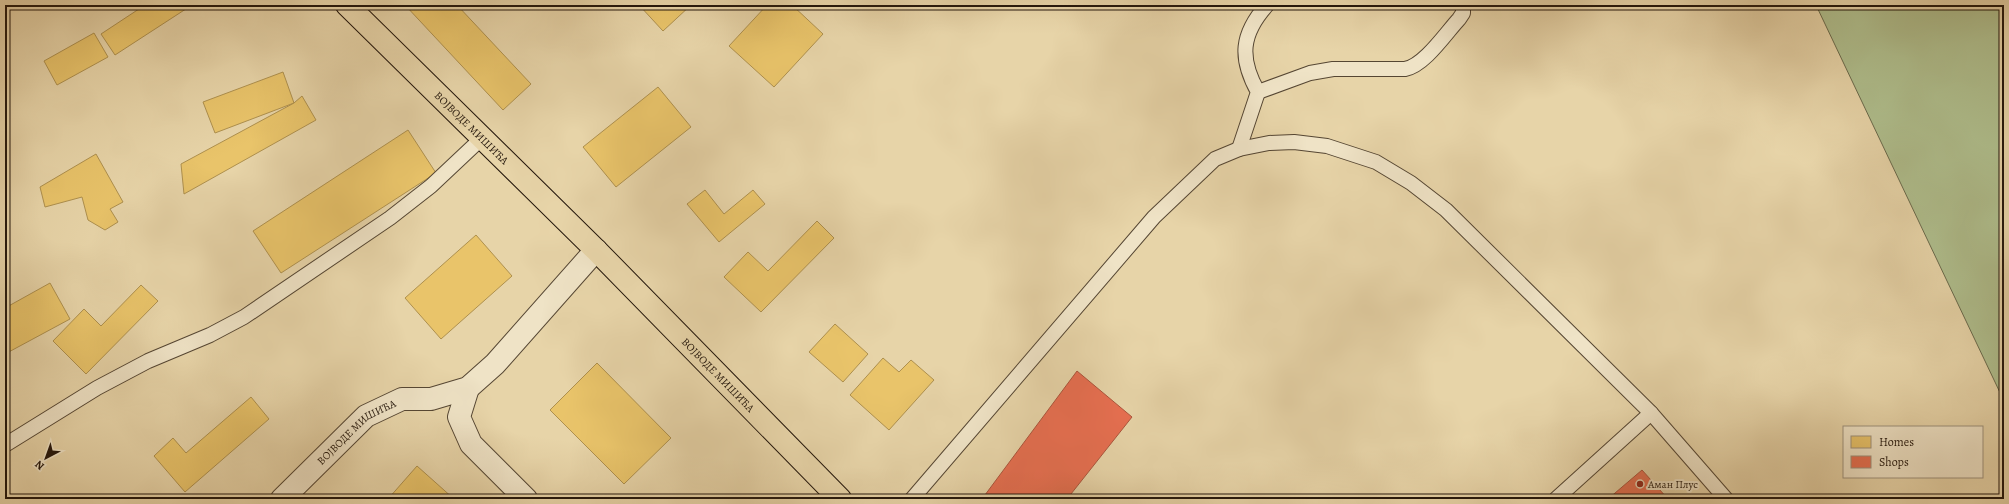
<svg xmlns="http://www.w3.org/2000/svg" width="2009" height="504" font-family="Alegreya,serif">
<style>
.green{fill:#afbe8d;stroke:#6a6a4c}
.homes{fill:#e9c46a;stroke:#ae904e}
.shops{fill:#e76f51;stroke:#ac553c}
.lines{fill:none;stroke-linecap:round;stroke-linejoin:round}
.service-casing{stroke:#554633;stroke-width:16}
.minor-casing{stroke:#554633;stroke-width:24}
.primary-casing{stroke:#24170c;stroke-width:24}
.service{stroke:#efe3c6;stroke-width:14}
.minor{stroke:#efe3c6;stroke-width:22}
.primary{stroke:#e7d4a8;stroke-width:22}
.poi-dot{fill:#8f2418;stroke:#efe3c6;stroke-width:1.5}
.labels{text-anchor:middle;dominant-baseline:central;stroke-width:4;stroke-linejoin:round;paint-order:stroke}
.street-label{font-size:11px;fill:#24170c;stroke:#efe3c6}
.poi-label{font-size:11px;fill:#24170c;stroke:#efe3c6;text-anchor:start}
</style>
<rect width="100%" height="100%" fill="#e7d4a8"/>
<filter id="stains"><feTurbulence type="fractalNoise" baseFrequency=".005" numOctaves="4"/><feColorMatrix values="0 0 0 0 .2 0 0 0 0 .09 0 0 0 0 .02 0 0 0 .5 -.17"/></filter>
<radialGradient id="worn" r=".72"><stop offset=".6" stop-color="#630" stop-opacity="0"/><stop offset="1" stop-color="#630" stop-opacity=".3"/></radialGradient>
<polygon class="green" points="1816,5 2004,5 2004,401"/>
<g class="homes">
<polygon points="145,5 192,5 115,55 101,34"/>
<polygon points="405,5 457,5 531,84 503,110"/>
<polygon points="639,5 691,5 663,31"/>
<polygon points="767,5 792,5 823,34 774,87 729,46"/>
<polygon points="94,33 108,57 57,85 44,61"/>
<polygon points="283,72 294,103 215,133 203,102"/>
<polygon points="658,87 691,127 616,187 583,147"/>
<polygon points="302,96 316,120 184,194 181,164 294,103"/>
<polygon points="408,130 436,173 281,273 253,231"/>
<polygon points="96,154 123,202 110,209 118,222 105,230 88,220 82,197 45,207 40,187"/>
<polygon points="705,190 724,214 753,190 765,204 719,242 687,204"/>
<polygon points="817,221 834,238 761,312 724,277 748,252 768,271"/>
<polygon points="476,235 512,276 441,339 405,298"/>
<polygon points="50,283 70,319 5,354 5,308"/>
<polygon points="141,285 158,301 86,374 53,341 84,309 101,326"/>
<polygon points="835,324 868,354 843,382 809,352"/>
<polygon points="883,358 899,372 911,360 934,380 889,430 850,395"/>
<polygon points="597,363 671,438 624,484 550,410"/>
<polygon points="251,397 269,419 185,492 154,456 173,438 186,453"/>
<polygon points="417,466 454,499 388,499"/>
</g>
<g class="shops">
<polygon points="1077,371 1132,417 1067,499 982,499"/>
<polygon points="1642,470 1668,499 1608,499"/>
</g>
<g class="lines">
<g class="service-casing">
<g id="service">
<path d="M1258 92 1310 73 1333 69H1405C1424 66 1446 33 1459 19L1463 13V5"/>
<path d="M1239 149 1258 92C1239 58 1241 34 1267 5"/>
<polyline points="5,445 97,388 148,361 210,335 244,317 390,218 431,186 482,138"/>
<polyline points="912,499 1154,217 1215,159 1239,149 1269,143 1294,142 1327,146 1376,162 1411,183 1446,210 1651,413 1726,499"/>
<polyline points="1556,499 1651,413"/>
</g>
</g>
<g class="minor-casing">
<g id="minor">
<polyline points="468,388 459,417 471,444 526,499"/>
<path id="s1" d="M282 499 366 416 402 399H431L468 388 495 364 596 250"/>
</g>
</g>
<g class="primary-casing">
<g id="primary">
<path id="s2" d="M347 5 596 250 840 499"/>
</g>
</g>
<use href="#service" class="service"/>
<use href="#minor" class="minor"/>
<use href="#primary" class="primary"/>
</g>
<circle class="poi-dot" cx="1640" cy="484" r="4"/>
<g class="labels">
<g class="street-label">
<text stroke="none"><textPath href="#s2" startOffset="175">ВОЈВОДЕ МИШИЋА</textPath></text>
<text stroke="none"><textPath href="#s2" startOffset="524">ВОЈВОДЕ МИШИЋА</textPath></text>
<text stroke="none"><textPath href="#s1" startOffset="101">ВОЈВОДЕ МИШИЋА</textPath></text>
</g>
<g class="poi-label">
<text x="1648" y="484">Аман Плус</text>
</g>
</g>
<rect width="2009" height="504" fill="none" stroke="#e7d4a8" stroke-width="20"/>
<rect x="6" y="6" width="1997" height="492" fill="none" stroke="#24170c" stroke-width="2"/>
<rect x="10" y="10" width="1989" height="484" fill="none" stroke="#24170c"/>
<rect x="1843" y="426" width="140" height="52" fill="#efe3c6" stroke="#9e917c"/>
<rect x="1851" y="436" width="20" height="12" fill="#e9c46a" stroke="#9e917c"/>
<text x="1879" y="446" font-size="12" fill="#24170c">Homes</text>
<rect x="1851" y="456" width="20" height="12" fill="#e76f51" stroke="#9e917c"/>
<text x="1879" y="466" font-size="12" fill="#24170c">Shops</text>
<g transform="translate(46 458) rotate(221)" stroke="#efe3c6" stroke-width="3" paint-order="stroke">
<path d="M0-3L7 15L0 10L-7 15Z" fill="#24170c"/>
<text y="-6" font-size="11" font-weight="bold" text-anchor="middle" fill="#24170c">N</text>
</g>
<rect width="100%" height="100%" filter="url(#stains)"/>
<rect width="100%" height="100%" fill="url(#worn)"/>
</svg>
